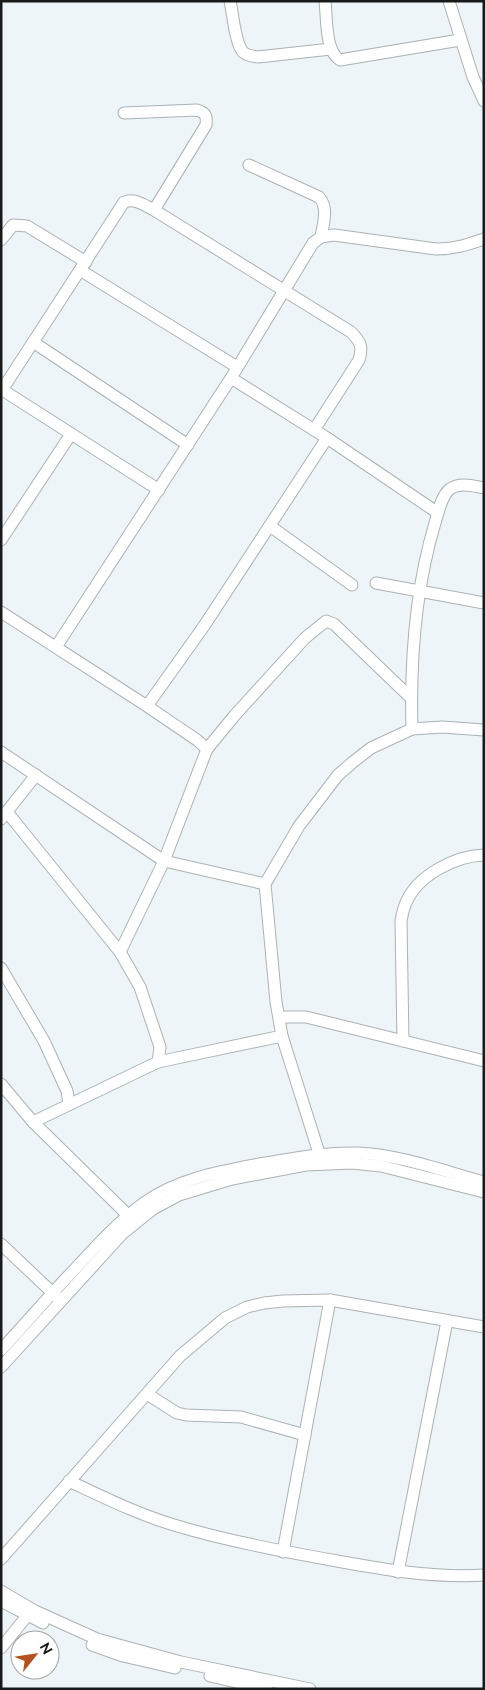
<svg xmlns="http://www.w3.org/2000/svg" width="485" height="1690" font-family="Raleway,sans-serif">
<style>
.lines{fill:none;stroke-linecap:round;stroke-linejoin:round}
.minor-casing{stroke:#abb1b4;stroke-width:13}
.minor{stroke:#fff;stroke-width:11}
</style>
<rect width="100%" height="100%" fill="#eef5f9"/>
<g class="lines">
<g class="minor-casing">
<g id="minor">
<path d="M230 1C233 14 235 43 243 52 247 56 253 56 258 57L331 49"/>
<path d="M325 1C327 18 325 51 340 60L460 40"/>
<polyline points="449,1 473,77 484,101"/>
<path d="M124 113 197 110C206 113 207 116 206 125L154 210"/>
<path d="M249 165 319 197C329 208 323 224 321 237"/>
<polyline points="1,240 13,225 27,226 86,262"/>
<polyline points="80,270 237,367"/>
<polyline points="33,342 188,445"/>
<path d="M231 378 313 243 321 237 334 235 436 249C454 249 467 245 484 239"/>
<polyline points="1,389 159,490"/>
<path d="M2 390 124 202C135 198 144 205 154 210L351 332C361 342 363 347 359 360L314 430"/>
<polyline points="270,526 352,585"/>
<polyline points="1,540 71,434"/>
<polyline points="376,583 484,603"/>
<polyline points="1,612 147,706 197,740 207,749 164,861 120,952"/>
<polyline points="56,647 231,378 327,438 438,513"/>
<polyline points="147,706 204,626 327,438"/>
<path d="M412 729C410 659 415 590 435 523 438 513 441 496 450 489 460 482 473 486 484 488"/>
<polyline points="207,749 235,715 305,638 326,621 334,624 411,698"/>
<polyline points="1,752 164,861 265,884"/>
<polyline points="7,812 120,952 140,987 160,1047 158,1062 33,1122"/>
<polyline points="1,819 36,775"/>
<polyline points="1,968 44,1041 67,1091 69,1104"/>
<polyline points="279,1017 306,1017 484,1061"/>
<path d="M403 1041 401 921C402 916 403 910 405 905 416 876 454 856 484 855"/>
<polyline points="158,1062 282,1036"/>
<polyline points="1,1084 33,1122 134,1221"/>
<polyline points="321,1164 319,1153 282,1036 276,1002 265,884 299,826 338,775 353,762 371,748 412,729 442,727 484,730"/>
<polyline points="1,1244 58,1298"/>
<path d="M1 1350C26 1323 50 1295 75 1269 97 1245 118 1222 144 1203 178 1178 223 1171 265 1163 296 1158 326 1152 358 1153 401 1155 443 1171 484 1182"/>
<polyline points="1,1367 122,1234 153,1209 179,1195 232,1179 306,1165 352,1163 381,1166 484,1192"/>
<polyline points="147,1394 177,1413 186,1415 241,1417 305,1435"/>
<path d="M69 1481C103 1497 137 1514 174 1525 227 1541 282 1551 337 1561 386 1570 434 1578 484 1575"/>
<polyline points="283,1552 330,1300"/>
<polyline points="1,1559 180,1356 225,1318 247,1307 264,1303 283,1301 330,1300 484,1327"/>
<polyline points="398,1572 447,1321"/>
<polyline points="1,1591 35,1611 97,1639 181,1662 310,1689"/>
<polyline points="1,1601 43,1623"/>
<polyline points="92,1645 123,1656 175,1668"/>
<polyline points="1,1648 27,1616"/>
<polyline points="210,1676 267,1689"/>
</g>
</g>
<use href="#minor" class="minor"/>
</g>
<rect width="485" height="1690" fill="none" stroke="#181a1b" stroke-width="5"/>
<g transform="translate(35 1655) rotate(60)"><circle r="24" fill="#ffffff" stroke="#a3a3a4"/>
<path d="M0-4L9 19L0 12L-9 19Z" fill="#b55021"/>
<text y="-8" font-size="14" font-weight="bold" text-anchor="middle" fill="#181a1b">N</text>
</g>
</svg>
